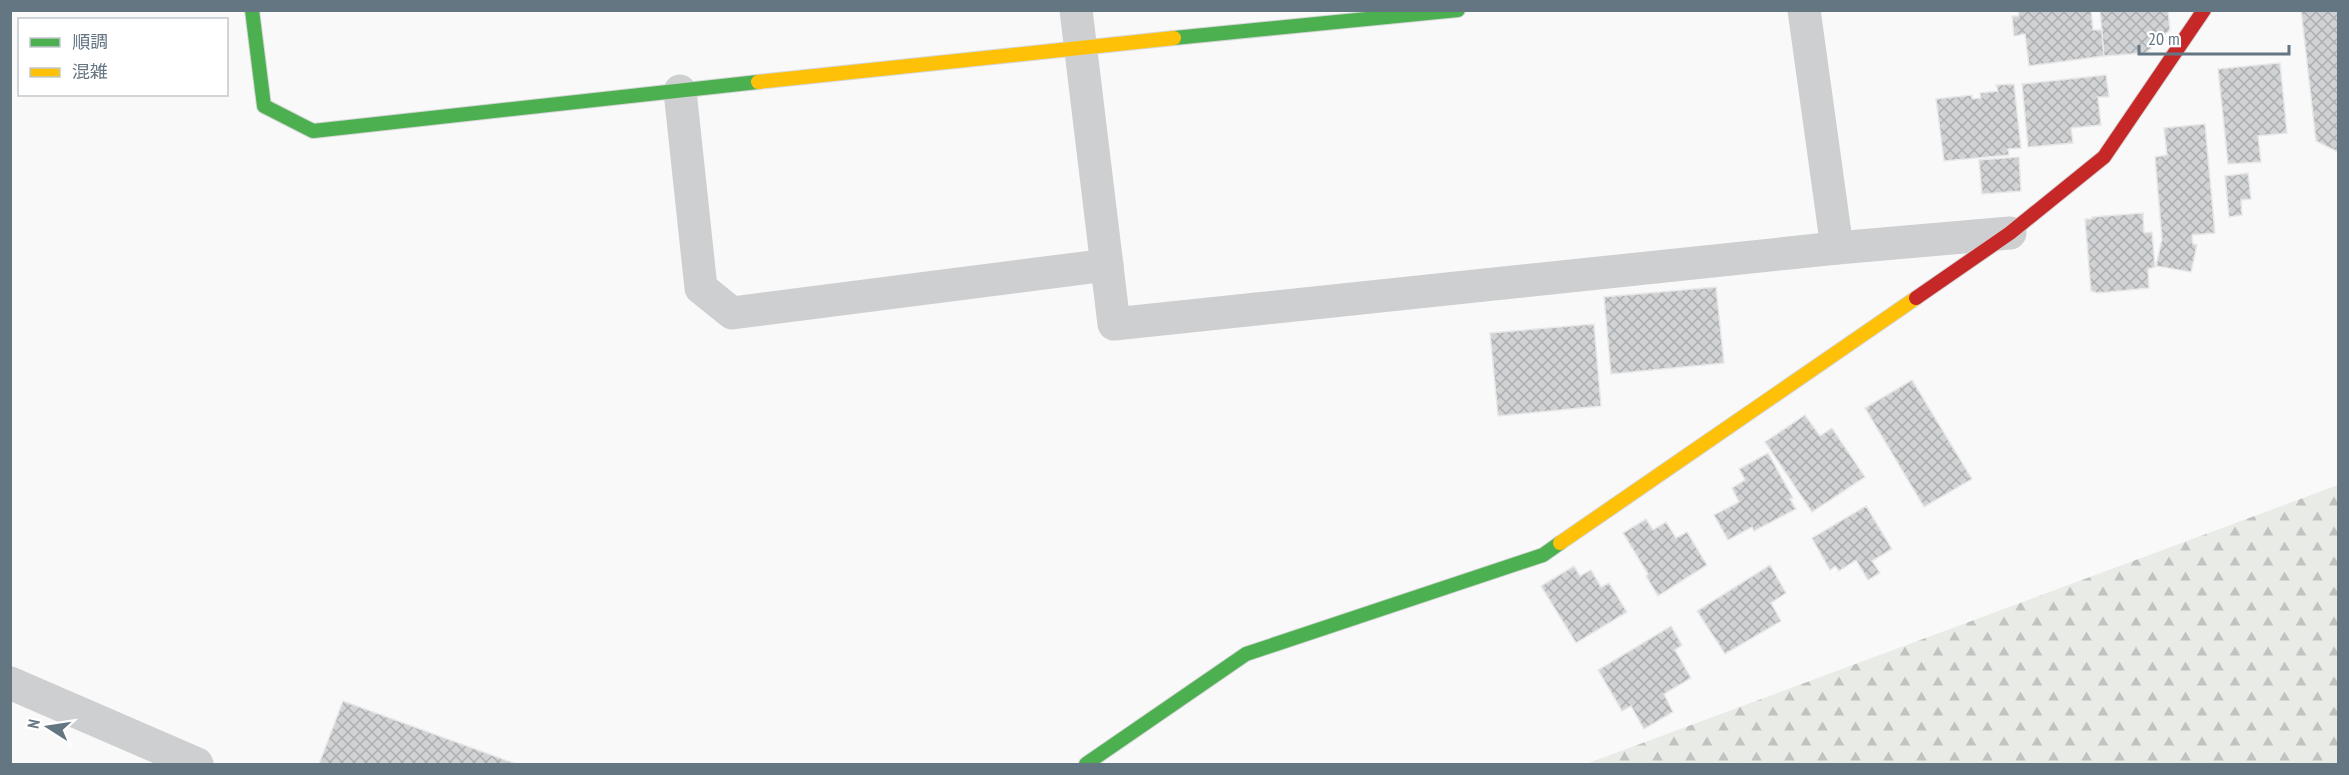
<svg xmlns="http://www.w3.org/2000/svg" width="2349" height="775" font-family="'PT Sans Narrow','Noto Sans JP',sans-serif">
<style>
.forest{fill:url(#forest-firs)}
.building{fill:url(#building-cross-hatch);stroke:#e8e8e8;stroke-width:1.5}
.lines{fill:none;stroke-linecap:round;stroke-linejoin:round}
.fast-casing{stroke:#d5d6d7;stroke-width:16}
.slow-casing{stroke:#d5d6d7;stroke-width:16}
.jam-casing{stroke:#d5d6d7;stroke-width:16}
.street{stroke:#cecfd0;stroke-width:33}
.fast{stroke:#4caf50;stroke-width:14}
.slow{stroke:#ffc107;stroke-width:14}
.jam{stroke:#c62828;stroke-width:14}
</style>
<defs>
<pattern id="forest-firs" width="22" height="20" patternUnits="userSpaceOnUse" patternTransform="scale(1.5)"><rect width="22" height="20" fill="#e8ebe6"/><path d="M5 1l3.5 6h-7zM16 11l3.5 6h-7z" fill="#c0c3c0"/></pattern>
<pattern id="building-cross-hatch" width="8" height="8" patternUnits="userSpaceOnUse" patternTransform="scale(1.5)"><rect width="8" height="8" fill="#d0d2d3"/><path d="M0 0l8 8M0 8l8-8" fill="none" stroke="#acafb1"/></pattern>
</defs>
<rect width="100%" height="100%" fill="#f9f9f9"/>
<polygon class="forest" points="2338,485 2338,764 1585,764 1586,764"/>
<g class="building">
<polygon points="2018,10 2091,10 2093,30 2102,30 2104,56 2029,66 2025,34 2014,36 2012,16 2019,16"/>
<polygon points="2100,10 2168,10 2170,30 2146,53 2104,56"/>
<polygon points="2301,10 2338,10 2338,152 2316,141"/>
<polygon points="2280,63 2287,133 2258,136 2261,162 2228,164 2218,69"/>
<polygon points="2106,75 2109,97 2098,97 2101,125 2071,128 2073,143 2028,147 2022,84"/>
<polygon points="2014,84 2021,148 2008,149 2009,155 1944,161 1936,99 1972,95 1972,99 1981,98 1980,93 1998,91 1996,85"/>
<polygon points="2205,124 2215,233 2192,235 2193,244 2197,245 2191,272 2156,266 2162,239 2155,157 2167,155 2164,128"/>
<polygon points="2019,157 2021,191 1982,194 1979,160"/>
<polygon points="2248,173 2251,199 2241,200 2242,215 2229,217 2225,176"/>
<polygon points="2143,213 2144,233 2152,232 2155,267 2148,269 2149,288 2098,293 2091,291 2085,219 2092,219 2092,217"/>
<polygon points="1716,287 1724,363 1611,374 1604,297"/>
<polygon points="1594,324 1601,406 1498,416 1490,333"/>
<polygon points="1912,380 1972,479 1924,507 1865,408"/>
<polygon points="1805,415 1820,436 1832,428 1865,477 1812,512 1765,442"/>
<polygon points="1768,453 1793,498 1790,499 1796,509 1754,531 1752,527 1728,540 1714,515 1739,502 1732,488 1745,480 1739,469"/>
<polygon points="1866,506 1892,549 1872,561 1880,573 1868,580 1856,560 1839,571 1835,566 1830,570 1812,538"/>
<polygon points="1646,519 1653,530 1666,522 1676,538 1687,532 1707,565 1658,596 1646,576 1648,574 1623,533"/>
<polygon points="1770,565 1786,593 1771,603 1781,621 1725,654 1697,611"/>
<polygon points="1574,566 1580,576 1591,570 1601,587 1609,583 1627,612 1576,643 1541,586"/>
<polygon points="1671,626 1682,645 1675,650 1691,678 1664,694 1673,712 1644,729 1631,706 1622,711 1598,670"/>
<polygon points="343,701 516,764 319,764"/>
</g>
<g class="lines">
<g class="fast-casing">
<g id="fast">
<polyline points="252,10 264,106 313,131 758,82"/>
<polyline points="1174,38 1458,10"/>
<polyline points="1086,764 1246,654 1543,555 1560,543"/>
</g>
</g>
<g class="slow-casing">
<g id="slow">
<polyline points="758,82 1174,38"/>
<polyline points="1560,543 1916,298"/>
</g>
</g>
<g class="jam-casing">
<polyline id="jam" points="1916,298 2010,233 2104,157 2204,10"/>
</g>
<g class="street">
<polyline points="1076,10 1114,324 1837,248 2010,233"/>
<polyline points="1804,10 1837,248"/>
<polyline points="680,91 701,288 732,313 1107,265"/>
<polyline points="10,683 197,764"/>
</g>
<use href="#fast" class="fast"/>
<use href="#slow" class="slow"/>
<use href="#jam" class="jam"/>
</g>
<rect width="2349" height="775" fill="none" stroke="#657683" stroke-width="24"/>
<rect x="18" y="18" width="210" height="78" fill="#ffffff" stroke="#c1c8cd" stroke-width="1.5"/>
<rect x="30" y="38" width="30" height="9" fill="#4caf50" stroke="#c1c8cd" stroke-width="1.5"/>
<text x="72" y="48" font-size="18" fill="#657683">順調</text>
<rect x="30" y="68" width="30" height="9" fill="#ffc107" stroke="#c1c8cd" stroke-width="1.5"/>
<text x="72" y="78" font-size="18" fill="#657683">混雑</text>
<g transform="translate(48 727) rotate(282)" stroke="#ffffff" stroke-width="4.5" paint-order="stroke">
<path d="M0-4.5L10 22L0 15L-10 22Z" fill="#657683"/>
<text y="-9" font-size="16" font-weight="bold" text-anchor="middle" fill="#657683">N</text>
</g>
<path d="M2139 45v9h150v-9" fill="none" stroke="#657683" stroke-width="3"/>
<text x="2148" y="45" font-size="18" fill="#657683" stroke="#ffffff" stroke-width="4.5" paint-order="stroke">20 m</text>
</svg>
